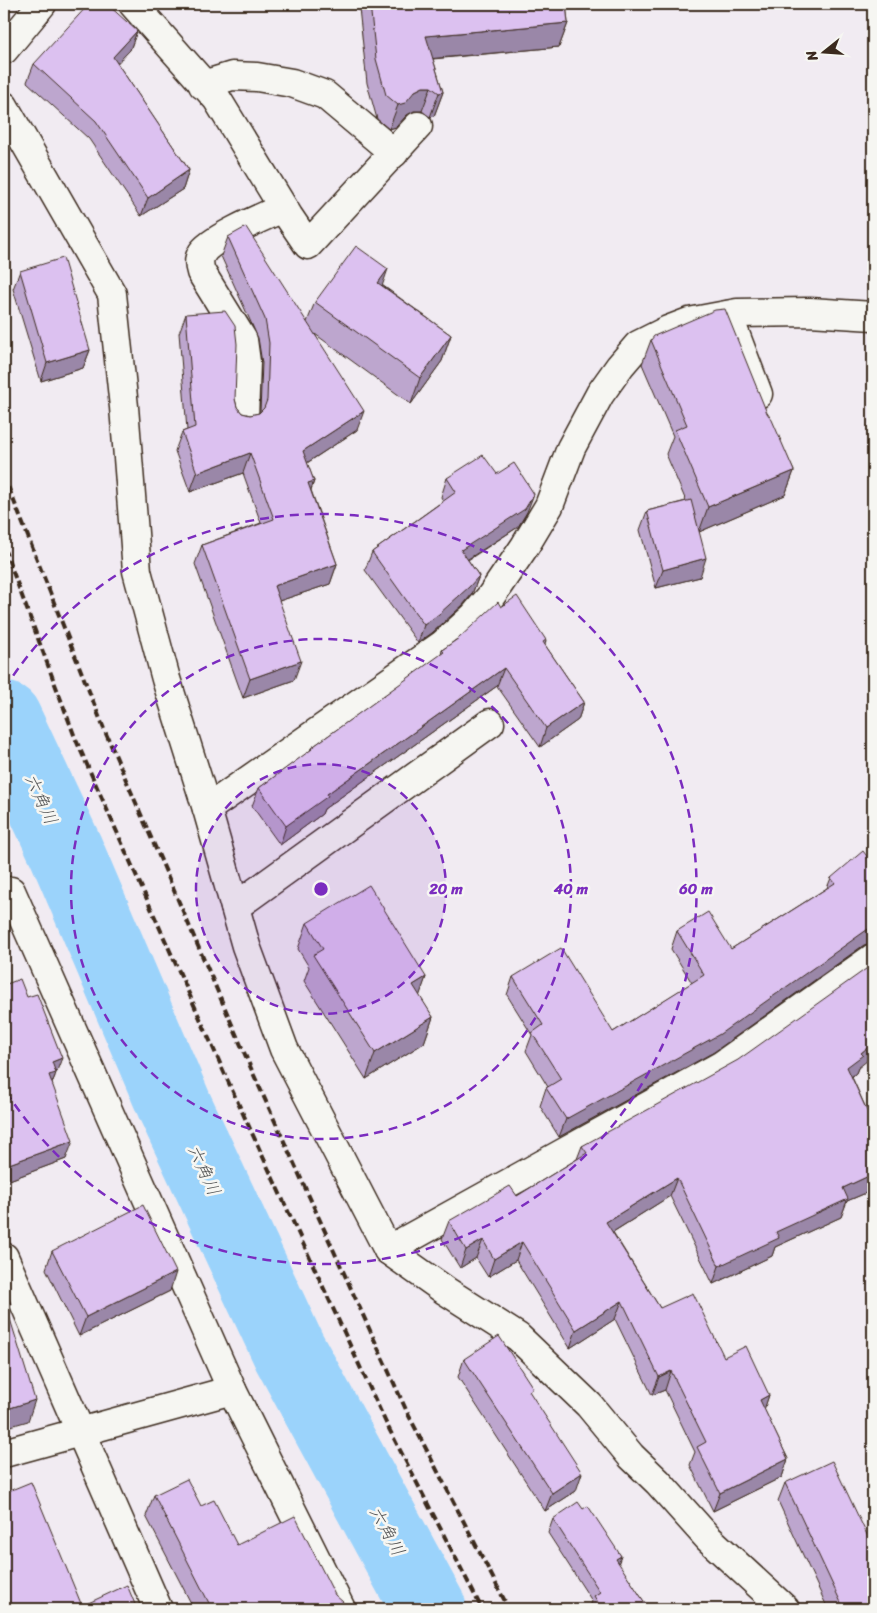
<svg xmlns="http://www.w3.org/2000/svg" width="877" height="1613" font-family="Sriracha,'Klee One',sans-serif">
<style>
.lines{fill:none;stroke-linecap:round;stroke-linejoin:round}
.river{stroke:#9bd3fb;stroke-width:75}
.minor-casing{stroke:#3b2a1e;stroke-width:31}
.minor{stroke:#f6f6f2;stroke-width:28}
.rail{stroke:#3b2a1e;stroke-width:4;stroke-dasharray:8 4;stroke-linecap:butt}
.wall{fill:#bda6ce;stroke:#3b2a1e}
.shaded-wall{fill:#9a87a8;stroke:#3b2a1e}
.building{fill:#dcc1f0;stroke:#3b2a1e}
.ring{fill:none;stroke:#7b2cbf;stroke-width:2.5;stroke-dasharray:9 6}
.labels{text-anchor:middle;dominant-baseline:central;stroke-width:5;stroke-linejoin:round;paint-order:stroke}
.water-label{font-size:18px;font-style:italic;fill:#535455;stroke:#f6f6f2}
.centre{fill:#7b2cbf;stroke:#f6f6f2;stroke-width:2.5}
.ring-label{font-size:15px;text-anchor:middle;font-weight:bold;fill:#7b2cbf;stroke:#f6f6f2;stroke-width:5;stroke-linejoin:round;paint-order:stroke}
</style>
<rect width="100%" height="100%" fill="#f1ebf2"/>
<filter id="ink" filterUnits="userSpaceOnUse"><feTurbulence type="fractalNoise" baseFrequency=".02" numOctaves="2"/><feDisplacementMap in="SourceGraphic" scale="10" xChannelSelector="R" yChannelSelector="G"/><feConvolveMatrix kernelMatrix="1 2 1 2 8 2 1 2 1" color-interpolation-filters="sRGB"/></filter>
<g filter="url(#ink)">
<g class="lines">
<polyline class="river" points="4,719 66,851 175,1107 289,1351 429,1609"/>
<g class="minor-casing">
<g id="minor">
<polyline points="133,4 217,99 289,217 308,245 418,126"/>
<polyline points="4,50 42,4"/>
<polyline points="203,85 232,76 257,77 292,83 325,95 394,153"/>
<polyline points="4,106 112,294 124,407 137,571 166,679 207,809 246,946 284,1049 388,1250 446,1291 518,1337 589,1405 631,1456 658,1482 708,1538 785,1609"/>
<polyline points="728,315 758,394"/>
<path d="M244 419 246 362 243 340 201 272C199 266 198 259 202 253 210 239 265 216 283 208"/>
<polyline points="207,809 442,645 474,616 491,596 525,546 549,506 571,448 600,394 620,366 638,345 668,330 689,322 737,313 810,312 873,316"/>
<polyline points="11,891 232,1390 341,1609"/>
<polyline points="235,907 490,723"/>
<polyline points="388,1250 722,1065 873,958"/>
<polyline points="4,1257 158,1609"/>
<polyline points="4,1453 232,1390"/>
</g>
</g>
<use href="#minor" class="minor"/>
<g class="rail">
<polyline points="4,476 104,729 253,1073 408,1414 509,1609"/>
<polyline points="4,548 76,740 227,1079 386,1423 482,1609"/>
</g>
</g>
<g class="wall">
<polygon points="361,4 566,4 568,23 559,47 433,59 443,92 434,116 430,117 422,111 414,111 407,115 396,127 389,129 377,119 367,83 359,8"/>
<polygon points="137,31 130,50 117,63 189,170 183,189 141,216 89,139 27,82 34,64"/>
<polygon points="228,237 307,322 315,302 382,285 451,335 442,361 411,404 315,334 357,430 307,463 314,481 311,490 337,564 330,584 279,601 294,680 243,698 195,564 202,545 261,523 243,473 190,492 175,451 182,432 187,430 179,333 186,314 235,399 237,407 242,413 250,415 259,413 260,412 262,363 258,338 221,256"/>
<polygon points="20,271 90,350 83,368 41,381 13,289"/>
<polygon points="651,340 767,413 794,471 785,495 699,532 700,577 656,588 640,530 647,511 686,501 666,454 673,436 642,364"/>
<polygon points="497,474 527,512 518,527 468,560 479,576 472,594 463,605 432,633 418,643 365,570 372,552 443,501 441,497 447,478"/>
<polygon points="501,607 546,640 545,645 584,702 578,720 540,747 497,686 324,809 322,814 280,845 252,806 259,788 310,751 311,748 441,655 442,650"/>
<polygon points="873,864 871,943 864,945 714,1052 559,1137 540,1106 546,1088 548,1087 526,1051 532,1035 507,995 513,977 613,1032 692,983 671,949 677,931 731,949 827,888 831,878"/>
<polygon points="307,923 426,977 419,996 433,1017 424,1043 366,1079 304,981 309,967 298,949"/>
<polygon points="4,985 55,1076 52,1083 66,1159 4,1182"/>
<polygon points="858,1068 856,1073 852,1077 873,1124 873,1190 847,1201 841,1217 775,1247 772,1256 713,1284 670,1196 613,1232 660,1308 724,1357 769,1395 764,1409 788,1459 782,1477 713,1511 690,1465 695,1452 665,1390 652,1395 615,1319 570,1348 516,1260 488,1277 476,1258 460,1268 442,1239 449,1221 517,1196 577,1159 582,1146"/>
<polygon points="52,1251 170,1291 79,1336 46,1269"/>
<polygon points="464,1359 576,1491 545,1511 458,1377"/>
<polygon points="873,1421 873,1435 870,1430"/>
<polygon points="785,1483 870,1541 873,1609 828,1609 778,1501"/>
<polygon points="154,1495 201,1506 237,1545 335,1595 346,1609 194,1609 146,1516"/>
<polygon points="583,1509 621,1556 618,1563 649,1609 589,1609 592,1601 548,1533 553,1519"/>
</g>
<g class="shaded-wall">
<polygon points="568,23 559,47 417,60 426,36"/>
<polygon points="137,31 130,50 106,75 113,57"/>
<polygon points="423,87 431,87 422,111 414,111 407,115 396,127 389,129 398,105 415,91"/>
<polygon points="443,92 434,116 430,117 439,93"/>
<polygon points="189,170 183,189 141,216 148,198"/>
<polygon points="388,269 379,295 378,283"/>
<polygon points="451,335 442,361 411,404 420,378"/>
<polygon points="90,350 83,368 41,381 47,363"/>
<polygon points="364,411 357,430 296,470 303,451"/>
<polygon points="250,453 243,473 190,492 197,473"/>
<polygon points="794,471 785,495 699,532 708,507"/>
<polygon points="314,481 307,500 308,483"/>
<polygon points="534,494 527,512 518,527 454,568 461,550"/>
<polygon points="706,558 700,577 656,588 663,570"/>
<polygon points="337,564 330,584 267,605 274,586"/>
<polygon points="479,576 472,594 463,605 432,633 418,643 424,625"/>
<polygon points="301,661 294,680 243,698 250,679"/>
<polygon points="504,668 497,686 324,809 322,814 280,845 286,826 327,794"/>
<polygon points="584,702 578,720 540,747 546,728"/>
<polygon points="873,926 873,943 871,943 864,945 714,1052 559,1137 566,1119"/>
<polygon points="426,977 417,1003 413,985"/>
<polygon points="433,1017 424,1043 366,1079 375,1053"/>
<polygon points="873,1043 873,1056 858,1068 856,1073 841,1085 847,1067 861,1053"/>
<polygon points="62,1058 49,1091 43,1094 52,1062"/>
<polygon points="73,1141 66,1159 4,1182 4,1178 9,1164"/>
<polygon points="873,1174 873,1190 847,1201 841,1217 775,1247 772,1256 713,1284 719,1266 843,1188"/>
<polygon points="677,1178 670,1196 600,1240 606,1222"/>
<polygon points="483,1240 476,1258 460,1268 466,1250"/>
<polygon points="522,1242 516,1260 488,1277 494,1259"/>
<polygon points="176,1272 170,1291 79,1336 86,1317"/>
<polygon points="622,1301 615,1319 570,1348 576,1330"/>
<polygon points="11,1304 4,1323 6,1306"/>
<polygon points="671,1371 665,1390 652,1395 659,1377"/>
<polygon points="769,1395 763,1413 760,1400"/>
<polygon points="35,1400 28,1421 4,1428 4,1410"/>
<polygon points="788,1459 782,1477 713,1511 720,1493"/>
<polygon points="582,1473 576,1491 545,1511 552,1493"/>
<polygon points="621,1556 616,1570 616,1559"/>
</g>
<g class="building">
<polygon points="89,4 107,4 137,31 113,57 189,170 148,198 96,121 34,64"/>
<polygon points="370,4 566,4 568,23 426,36 443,92 439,93 431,87 423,87 415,91 405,103 398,105 386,95 376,59"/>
<polygon points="246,227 364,411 303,451 314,481 308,483 337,564 274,586 301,661 250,679 202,545 274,519 250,453 197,473 182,432 195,427 186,314 225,311 235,326 237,344 235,399 237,407 242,413 250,415 259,413 264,408 267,400 269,343 265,319 228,237"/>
<polygon points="356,246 388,269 378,283 451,335 420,378 315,302"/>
<polygon points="63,258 90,350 47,363 20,271"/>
<polygon points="725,309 767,413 772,420 794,471 708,507 675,430 687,425 651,340 654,336 715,310"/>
<polygon points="483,455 497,474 514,463 534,494 525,509 461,550 479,576 469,587 439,614 424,625 372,552 456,492 447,478"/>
<polygon points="691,500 706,558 663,570 647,511"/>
<polygon points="517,596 546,640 543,642 584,702 546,728 504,668 327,794 328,796 286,826 259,788 312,749 311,748 444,652 442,650 459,638 498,602 501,607"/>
<polygon points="863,851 873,864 873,926 871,927 720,1034 566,1119 546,1088 561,1079 532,1033 543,1025 513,977 561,948 613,1032 704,975 677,931 708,912 731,949 835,883 831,878"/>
<polygon points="369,885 426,977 413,985 433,1017 375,1053 313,955 323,949 307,923"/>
<polygon points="873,964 873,1043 861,1053 863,1055 847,1067 873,1124 873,1174 843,1188 848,1199 776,1232 779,1238 719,1266 677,1178 606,1222 660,1308 693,1293 724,1357 746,1346 769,1395 760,1400 788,1459 720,1493 697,1447 706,1442 671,1371 659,1377 622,1301 576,1330 522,1242 494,1259 483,1240 466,1250 449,1221 510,1186 517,1196 587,1153 582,1146 738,1060"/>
<polygon points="20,979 27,997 37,994 62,1058 52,1062 56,1073 49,1075 73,1141 9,1164 4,1154 4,985"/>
<polygon points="143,1205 176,1272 86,1317 52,1251"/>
<polygon points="4,1286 11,1304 6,1306 35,1400 4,1410"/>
<polygon points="499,1336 533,1388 529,1391 582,1473 552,1493 464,1359"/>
<polygon points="832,1461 870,1541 873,1539 873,1609 844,1609 785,1483"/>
<polygon points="187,1479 201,1506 214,1500 237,1545 295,1516 335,1595 343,1602 346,1609 212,1609 154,1495"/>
<polygon points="31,1482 82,1606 127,1585 137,1609 4,1609 4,1573 6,1572 4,1568 4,1493"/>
<polygon points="578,1502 583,1509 588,1506 621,1556 616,1559 649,1609 602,1609 594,1596 600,1592 553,1519"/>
</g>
</g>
<circle cx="321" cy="889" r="125" fill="#7b2cbf" fill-opacity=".12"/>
<g class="ring">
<circle cx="321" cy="889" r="125"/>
<circle cx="321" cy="889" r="250"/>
<path d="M5 688A375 375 0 1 1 5 1090"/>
</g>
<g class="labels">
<g class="water-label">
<text transform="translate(41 799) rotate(65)">六角川</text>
<text transform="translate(204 1170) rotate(65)">六角川</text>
<text transform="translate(387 1531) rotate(61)">六角川</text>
</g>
</g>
<circle cx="321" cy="889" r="8" class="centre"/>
<g class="ring-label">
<text x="446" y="894">20 m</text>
<text x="571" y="894">40 m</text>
<text x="696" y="894">60 m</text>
</g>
<rect width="877" height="1613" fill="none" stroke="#f6f6f2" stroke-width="20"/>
<rect x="10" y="10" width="857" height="1593" fill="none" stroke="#3b2a1e" stroke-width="2" filter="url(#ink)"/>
<g transform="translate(824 52) rotate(253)" stroke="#f6f6f2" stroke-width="4" paint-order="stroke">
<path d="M0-4L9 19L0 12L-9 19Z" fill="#3b2a1e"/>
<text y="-8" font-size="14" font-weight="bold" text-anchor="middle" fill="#3b2a1e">N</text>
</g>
</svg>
